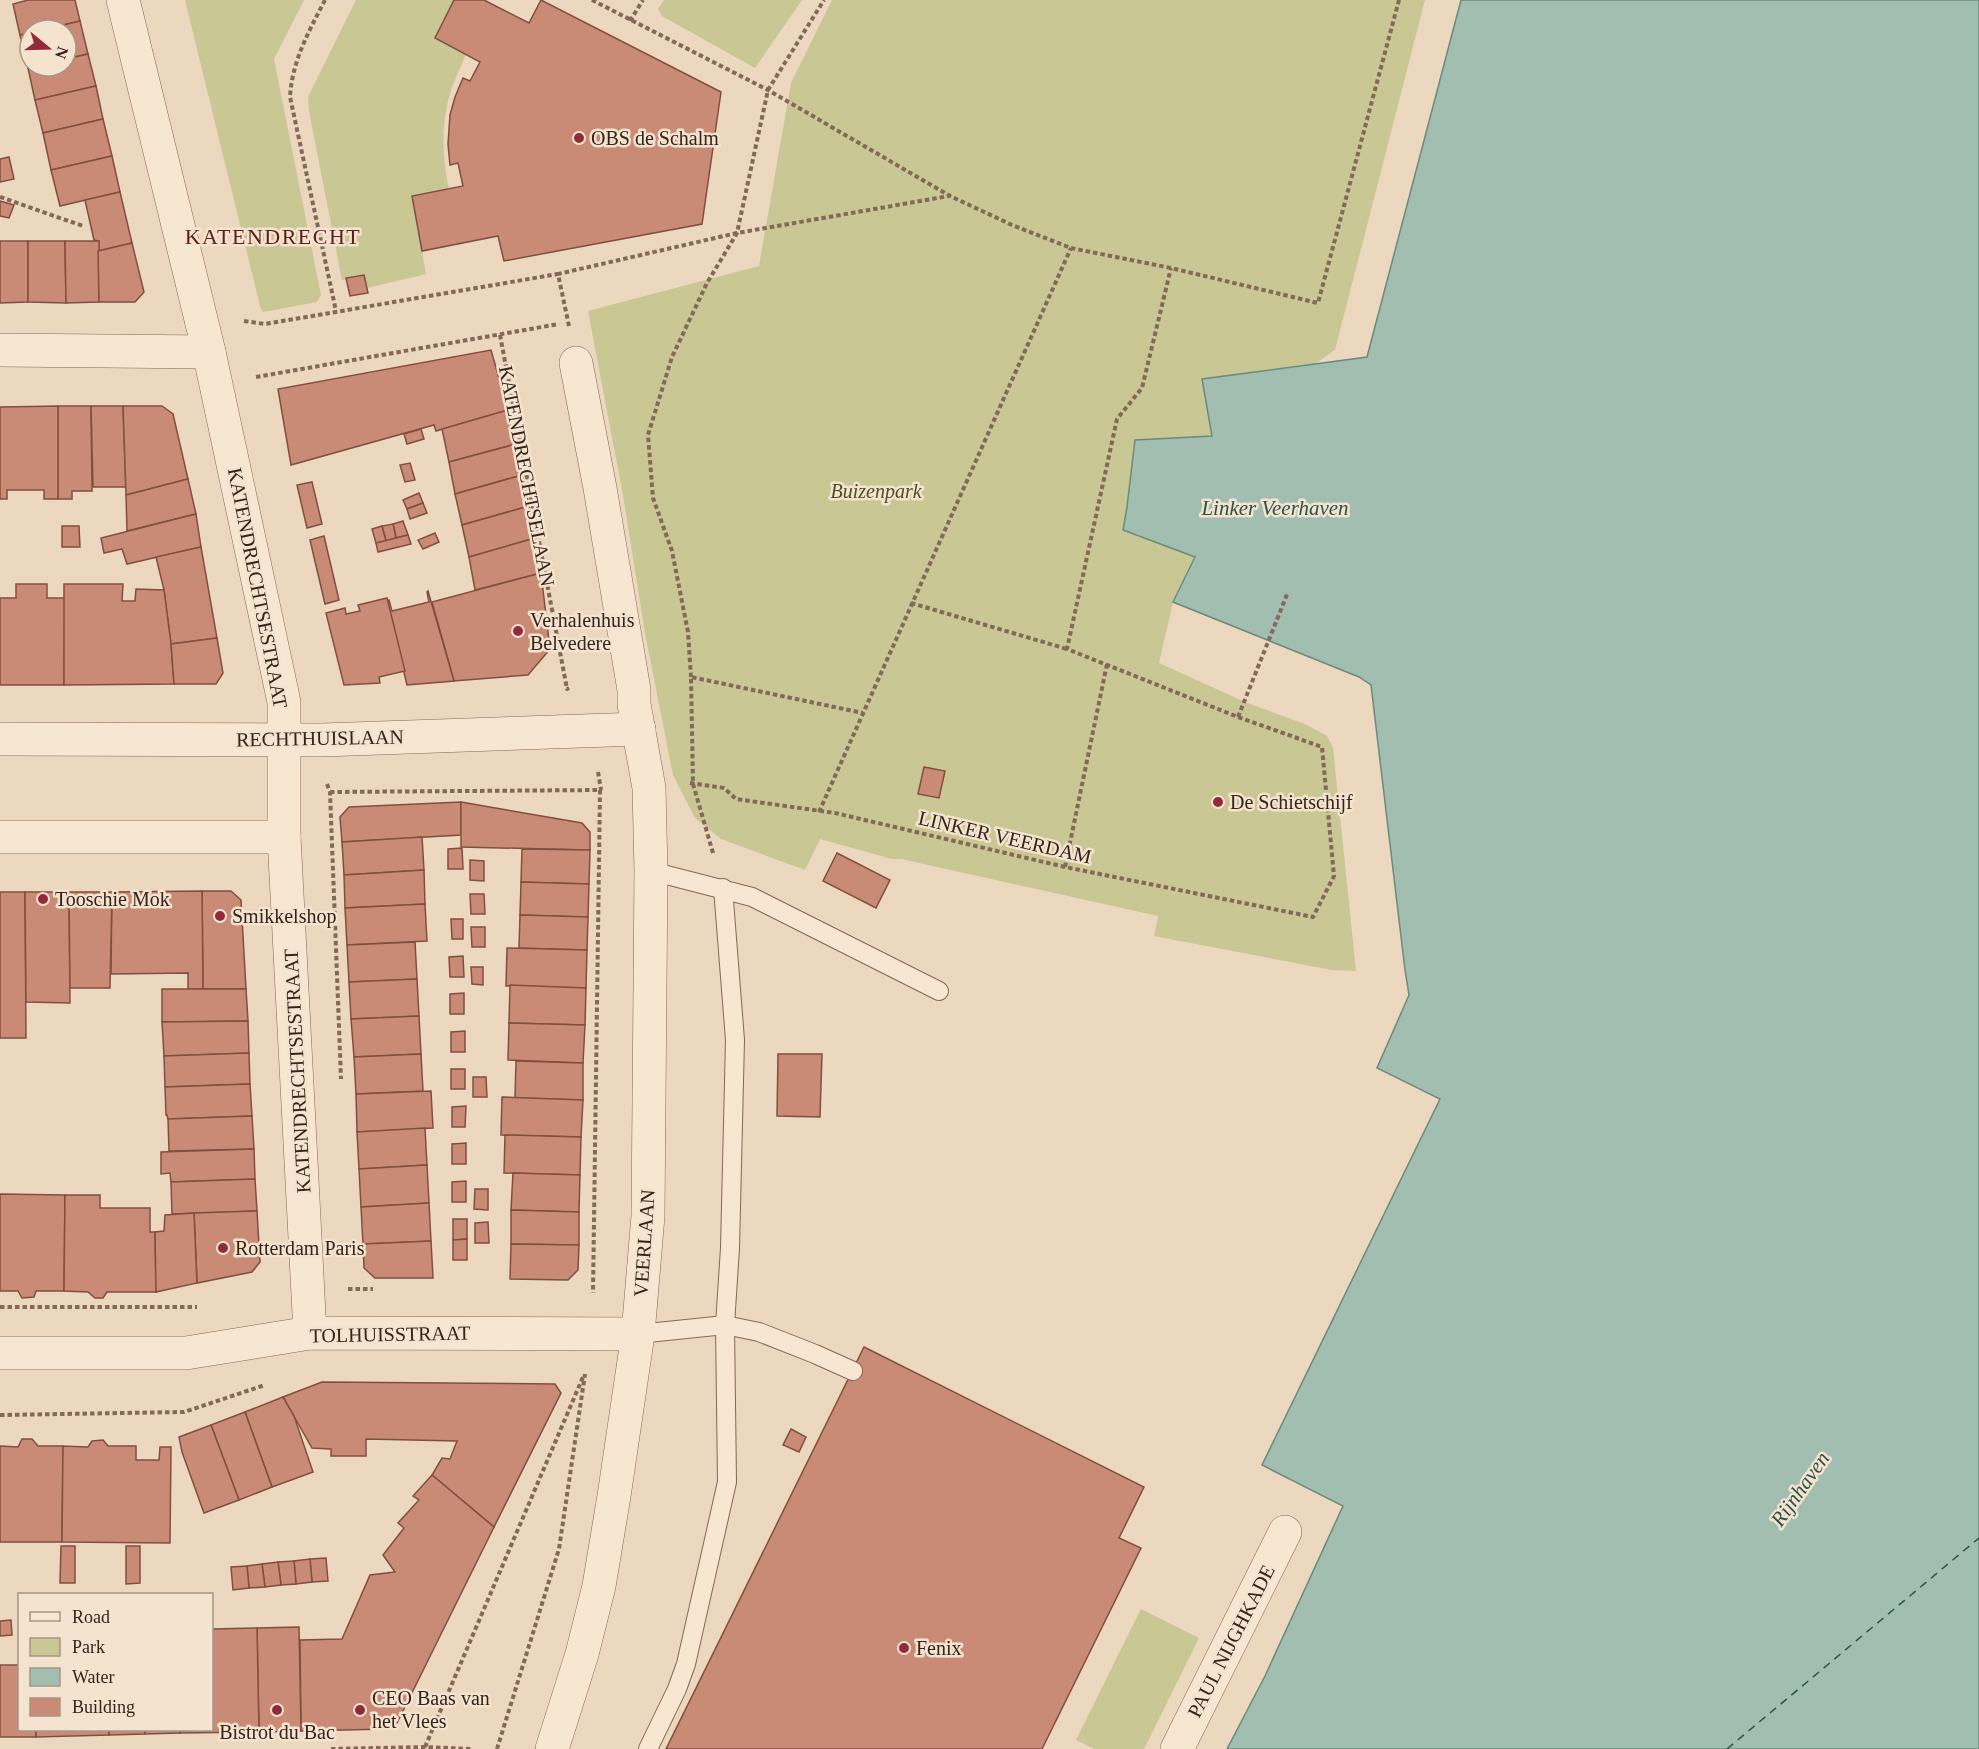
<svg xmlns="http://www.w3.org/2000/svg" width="1979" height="1749" font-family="'Times New Roman',serif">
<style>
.green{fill:#c9c794}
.water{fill:#a2beb1;stroke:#6a8b7e;stroke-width:1.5}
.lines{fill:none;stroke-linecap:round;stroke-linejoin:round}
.ferry{stroke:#2c534a;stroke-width:1.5;stroke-dasharray:8 6;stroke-linecap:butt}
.building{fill:#c98b76;stroke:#824f3f;stroke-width:1.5}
.lane-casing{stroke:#846858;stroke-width:20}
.street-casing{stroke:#846858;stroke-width:34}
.path{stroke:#846858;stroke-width:4;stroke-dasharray:4.5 3;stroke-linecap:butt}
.lane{stroke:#f7e6d2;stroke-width:18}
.street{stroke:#f7e6d2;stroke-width:33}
.poi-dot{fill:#912b3c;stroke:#f4e3cf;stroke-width:2}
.labels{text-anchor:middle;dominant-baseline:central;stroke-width:5;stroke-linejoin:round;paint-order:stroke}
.poi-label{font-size:20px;fill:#34241c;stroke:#f4e3cf;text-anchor:start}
.street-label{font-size:20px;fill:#34241c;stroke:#f4e3cf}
.park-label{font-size:20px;font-style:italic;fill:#4c5024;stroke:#f4e3cf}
.water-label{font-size:21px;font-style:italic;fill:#2c534a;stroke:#f4e3cf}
.quarter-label{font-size:22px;letter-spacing:1.5px;fill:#5f201d;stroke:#f4e3cf}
</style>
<rect width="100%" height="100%" fill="#ecd7bf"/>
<g class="green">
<polygon points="185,0 304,0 274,59 321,295 317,302 263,312 260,306"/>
<path d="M356 0H454L435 38 466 54C461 67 454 80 450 94 441 123 442 159 449 189L412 196 426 274 367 288 364 275 342 280 309 111 308 97Z"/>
<polygon points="664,0 802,0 755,68 662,16 658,9"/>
<polygon points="832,0 1425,0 1335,350 1315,364 1202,379 1212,436 1127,507 1123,530 1195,557 1173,602 1159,663 1245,702 1307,725 1327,736 1333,748 1356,971 1332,970 1154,936 1158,916 901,859 892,859 820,839 805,870 721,839 695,818 673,775 645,633 623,495 588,311 759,266 791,83"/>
<polygon points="1141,1609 1199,1638 1144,1749 1094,1749 1076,1740"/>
</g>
<polygon class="water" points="1461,0 1979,0 1979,1749 1227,1749 1265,1676 1343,1506 1262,1465 1440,1099 1377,1068 1409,995 1405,970 1371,685 1359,677 1173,602 1195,557 1123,530 1127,507 1135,440 1212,436 1202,379 1367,357"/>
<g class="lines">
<polyline class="ferry" points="1727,1749 1979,1538"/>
</g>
<g class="building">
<polygon points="28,0 75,0 80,21 43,30 30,30 30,33 20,35 13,4"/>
<polygon points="454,0 484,0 529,23 541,0 721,92 702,224 504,261 498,236 422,251 412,196 463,186 458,163 450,165 448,144 450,115 455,97 463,78 470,81 480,62 435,38"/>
<polygon points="80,21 88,54 66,59 66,30 43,30"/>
<polygon points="30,33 30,66 38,66 28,68 20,35"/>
<polygon points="88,54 96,86 35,100 28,68 38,66 66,66 66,59"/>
<polygon points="96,86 103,119 43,133 35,100"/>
<polygon points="103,119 112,156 51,170 43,133"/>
<polygon points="112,156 120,192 60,206 51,170"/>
<polygon points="9,157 14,179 0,182 0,159"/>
<polygon points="120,192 132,243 98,251 99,241 94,240 85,200"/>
<polygon points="0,201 14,205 9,218 0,216"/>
<polygon points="0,241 28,241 28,302 0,303"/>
<polygon points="28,241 65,241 66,303 28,302"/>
<polygon points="65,241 99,241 99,302 66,303"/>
<polygon points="132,243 144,292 135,302 99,302 98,251"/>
<polygon points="364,275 368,293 350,296 346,278"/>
<polygon points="491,350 508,410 436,431 434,425 291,465 278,389"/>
<polygon points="58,406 91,406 92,491 72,491 72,499 58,499"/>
<polygon points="58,406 58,499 44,499 44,490 7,490 7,499 0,499 0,407"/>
<polygon points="91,406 123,406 126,487 93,487"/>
<polygon points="123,406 162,406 173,414 188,479 126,495"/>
<polygon points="508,410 516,444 449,462 442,429"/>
<polygon points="421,429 424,439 407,444 404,434"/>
<polygon points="516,444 522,475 455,494 449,462"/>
<polygon points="410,463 415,480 405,482 400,465"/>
<polygon points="522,475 529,506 462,525 455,494"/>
<polygon points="188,479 196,514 127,531 126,495"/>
<polygon points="312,482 322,524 307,528 297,485"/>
<polygon points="419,493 423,503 407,509 403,500"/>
<polygon points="423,503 427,513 410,519 407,509"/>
<polygon points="529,506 535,538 469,557 462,525"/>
<polygon points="196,514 201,547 127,564 122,549 104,553 101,538"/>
<polygon points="403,521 408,535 396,538 393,524"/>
<polygon points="393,524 396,538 386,541 382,526"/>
<polygon points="62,526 79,526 80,547 62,547"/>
<polygon points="382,526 386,541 376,543 372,529"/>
<polygon points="435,533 439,542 423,549 418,540"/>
<polygon points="408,535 411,544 378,552 376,543"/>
<polygon points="324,536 339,600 325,604 310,540"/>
<polygon points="535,538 541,573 475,590 469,557"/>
<polygon points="201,547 217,638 171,644 164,590 156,557"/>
<polygon points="541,573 550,649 528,675 454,681 432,602"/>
<polygon points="16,584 47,584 47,598 65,598 64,685 0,685 0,598 16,598"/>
<polygon points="64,584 123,584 122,601 135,601 136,589 164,590 171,644 174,684 64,685"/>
<polygon points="428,591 454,681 407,685 387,601 389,600 392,611 429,602 427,592"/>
<polygon points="387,598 405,671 379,677 380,683 344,685 326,613 345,608 346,614 360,611 358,605"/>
<polygon points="217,638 223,673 216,684 174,684 171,644"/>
<polygon points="924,767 945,771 939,798 918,794"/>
<polygon points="461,802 461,835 342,842 340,817 349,807"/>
<polygon points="461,802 582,823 590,832 590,850 461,847"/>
<polygon points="422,837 424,870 344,875 342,842"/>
<polygon points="462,848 463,869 448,869 448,849"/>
<polygon points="522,849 590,850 589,884 521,882"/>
<polygon points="837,853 890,880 876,908 823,881"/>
<polygon points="470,860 484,861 484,881 470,880"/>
<polygon points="424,870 425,904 345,908 344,875"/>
<polygon points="521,882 589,884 588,917 520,915"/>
<polygon points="202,891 231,891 241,900 246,989 203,989"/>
<polygon points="202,891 203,989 188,989 188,973 111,974 112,892"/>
<polygon points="0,892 25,892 26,1038 0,1038"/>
<polygon points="25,892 69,892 70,1003 26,1002"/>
<polygon points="69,892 112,892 110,988 70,988"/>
<polygon points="470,894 484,894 485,914 471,914"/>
<polygon points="425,904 427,941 347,945 345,908"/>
<polygon points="520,915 588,917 587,950 519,948"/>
<polygon points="451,919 463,919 463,939 452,939"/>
<polygon points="471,927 485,927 485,947 472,947"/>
<polygon points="415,942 417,979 349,982 347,945"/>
<polygon points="507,948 587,950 586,988 506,986"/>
<polygon points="463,956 464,977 450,977 449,957"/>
<polygon points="471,967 483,967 483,985 472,984"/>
<polygon points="417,979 419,1016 351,1019 349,982"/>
<polygon points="510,985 586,988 585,1025 509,1023"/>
<polygon points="162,989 246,989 248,1021 162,1022"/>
<polygon points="464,993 464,1014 450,1014 450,994"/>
<polygon points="419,1016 421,1054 354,1057 351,1019"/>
<polygon points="248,1021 249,1053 164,1056 162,1022"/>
<polygon points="509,1023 585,1025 583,1063 508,1060"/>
<polygon points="465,1031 465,1052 451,1052 451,1032"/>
<polygon points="249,1053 250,1084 165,1087 164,1056"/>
<polygon points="421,1054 423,1091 356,1094 354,1057"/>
<polygon points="778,1054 822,1054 820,1117 777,1116"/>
<polygon points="516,1061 583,1063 583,1100 515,1098"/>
<rect x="451" y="1069" width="14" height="20"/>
<polygon points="473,1077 486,1077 487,1097 473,1097"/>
<polygon points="250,1084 252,1116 168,1119 167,1115 166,1115 165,1087"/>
<polygon points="431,1091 433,1128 357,1132 356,1094"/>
<polygon points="502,1097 583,1100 581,1137 501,1135"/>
<polygon points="466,1106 465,1127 452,1127 452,1107"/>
<polygon points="252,1116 254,1149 169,1151 168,1119"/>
<polygon points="425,1128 427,1165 359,1169 357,1132"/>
<polygon points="505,1135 581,1137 580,1175 504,1173"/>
<polygon points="466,1143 466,1164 452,1164 452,1144"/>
<polygon points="254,1149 255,1179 171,1182 170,1173 161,1174 161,1152"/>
<polygon points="427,1165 429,1203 361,1207 359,1169"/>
<polygon points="513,1173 580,1175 579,1212 511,1210"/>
<polygon points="255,1179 257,1211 172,1214 171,1182"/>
<polygon points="466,1181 466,1202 452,1202 452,1182"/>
<polygon points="475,1189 488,1189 488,1210 474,1209"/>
<polygon points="0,1194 65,1195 64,1291 36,1291 34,1297 22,1298 18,1291 0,1291"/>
<polygon points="65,1195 100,1195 100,1208 150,1208 150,1232 155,1232 156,1292 107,1292 103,1298 95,1298 88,1292 64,1291"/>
<polygon points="429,1203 431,1241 363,1244 361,1207"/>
<polygon points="511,1210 579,1212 579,1245 511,1244"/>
<polygon points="257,1211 260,1262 252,1272 197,1283 194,1213"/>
<polygon points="194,1213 197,1283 156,1292 155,1232 164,1231 165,1215"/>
<polygon points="453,1219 467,1219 467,1239 453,1240"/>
<polygon points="488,1222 489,1243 475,1243 475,1223"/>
<polygon points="467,1239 467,1260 453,1260 453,1240"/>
<polygon points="431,1241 433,1278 375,1278 364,1268 363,1244"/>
<polygon points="511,1244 579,1245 578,1270 568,1280 510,1279"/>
<polygon points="864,1347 1144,1487 1119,1538 1141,1548 1042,1749 666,1749"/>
<polygon points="322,1382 555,1384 561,1393 494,1527 432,1475 442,1458 450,1459 457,1441 366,1439 366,1456 331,1456 331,1449 312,1448 283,1397"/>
<polygon points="283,1397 294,1416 313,1472 272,1487 245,1412"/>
<polygon points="245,1412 272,1487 239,1500 211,1425"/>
<polygon points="211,1425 239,1500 204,1513 182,1452 179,1437"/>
<polygon points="791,1429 806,1437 799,1452 783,1445"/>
<polygon points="22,1439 32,1439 38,1446 63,1446 62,1542 0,1542 0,1446 18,1447"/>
<polygon points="103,1440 108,1446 136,1446 136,1460 159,1460 160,1447 171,1447 170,1543 62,1542 63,1446 88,1447 92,1441"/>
<polygon points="432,1475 494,1527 397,1723 387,1729 301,1731 300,1640 342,1639 370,1575 395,1572 383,1555 404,1528 398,1523 419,1500 413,1496"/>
<polygon points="61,1546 75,1546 75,1583 60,1583"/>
<polygon points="126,1546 140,1546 140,1583 126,1584"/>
<polygon points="326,1558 328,1581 312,1582 310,1559"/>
<polygon points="310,1559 312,1582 296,1584 294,1561"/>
<polygon points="294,1561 296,1584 281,1585 278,1562"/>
<polygon points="278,1562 281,1585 265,1587 262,1564"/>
<polygon points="262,1564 265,1587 249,1588 247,1566"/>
<polygon points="247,1566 249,1588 233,1590 231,1567"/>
<polygon points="11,1620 12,1635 0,1636 0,1621"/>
<polygon points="299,1627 301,1731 259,1732 257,1628"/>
<polygon points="257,1628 259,1732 180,1733 179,1730 212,1730 212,1629"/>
<polygon points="0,1665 20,1665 20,1730 36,1730 36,1737 0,1737"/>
<polygon points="36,1730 109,1730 109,1735 36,1737"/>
<polygon points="109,1730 145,1730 145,1734 109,1735"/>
<polygon points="145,1730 179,1730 180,1733 145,1734"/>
</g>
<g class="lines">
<g class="lane-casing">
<g id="lane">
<polyline points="651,871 752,897 939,991"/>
<polyline points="638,1334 725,1325 759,1332 815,1354 853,1371"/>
<polyline points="648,1749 677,1689 686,1664 727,1482 725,1325 730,1248 735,1040 723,888"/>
</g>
</g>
<g class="street-casing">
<g id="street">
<polyline points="123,0 209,352 284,702 284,837 310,1333"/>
<polyline points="0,350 209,352"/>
<polyline points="0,739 322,740 639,729"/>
<polyline points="0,837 284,837"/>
<polyline points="0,1353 186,1353 310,1333 638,1334"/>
<polyline points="552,1749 582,1654 599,1586 614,1496 638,1334 648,1216 651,871 649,788 634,704 634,690 600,488 576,363"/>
<polyline points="1177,1749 1285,1532"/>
</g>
</g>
<g class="path">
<path d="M325 0C309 31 292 61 290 97L336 311"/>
<polyline points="592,0 768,90 950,196 1012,225 1071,248 1171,268 1318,303 1399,0"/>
<polyline points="630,21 643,0"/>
<polyline points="0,197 83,226"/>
<polyline points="244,321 265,324 558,274"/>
<polyline points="569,326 558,274 737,233 949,196"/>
<polyline points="500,335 567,689 569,688"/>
<polyline points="256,377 559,324"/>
<polyline points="911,603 1067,649"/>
<polyline points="691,677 688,632 672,551 653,498 648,435 672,357 707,283 737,233 768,90 824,0"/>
<polyline points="1238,717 1288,592"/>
<polyline points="598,772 601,790"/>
<polyline points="690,783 724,788 736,799 835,813 1065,867 1313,917 1334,876 1322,747 1238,717 1067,649 1117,419 1142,388 1171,268"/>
<polyline points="327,784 330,792 341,1079"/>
<polyline points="330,792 600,790 593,1293"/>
<polyline points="819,812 1071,248"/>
<polyline points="713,853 693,784 691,677 863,713"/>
<polyline points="1065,867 1107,664"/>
<polyline points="348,1289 373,1289"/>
<polyline points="0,1307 197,1307"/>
<polyline points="0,1415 184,1412 265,1385"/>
<polyline points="425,1747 583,1377"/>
<polyline points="331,1749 425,1747 471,1749"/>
<polyline points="497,1749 559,1549 585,1374"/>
</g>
<use href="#lane" class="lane"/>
<use href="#street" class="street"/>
</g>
<g class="poi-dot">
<circle cx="579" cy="138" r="6"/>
<circle cx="518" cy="631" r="6"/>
<circle cx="1218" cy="802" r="6"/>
<circle cx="43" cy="899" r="6"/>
<circle cx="220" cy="916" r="6"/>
<circle cx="223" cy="1248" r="6"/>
<circle cx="904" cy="1648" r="6"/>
<circle cx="277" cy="1710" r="6"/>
<circle cx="360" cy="1710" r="6"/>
</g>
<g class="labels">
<g class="poi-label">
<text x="591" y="138">OBS de Schalm</text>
<text x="530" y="620">Verhalenhuis<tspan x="530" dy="23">Belvedere</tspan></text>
<text x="1230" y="802">De Schietschijf</text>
<text x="55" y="899">Tooschie Mok</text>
<text x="232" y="916">Smikkelshop</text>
<text x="235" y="1248">Rotterdam Paris</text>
<text x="916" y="1648">Fenix</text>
<text x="372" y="1698">CEO Baas van<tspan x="372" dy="23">het Vlees</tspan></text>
<text x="277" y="1732" text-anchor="middle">Bistrot du Bac</text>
</g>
<g class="street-label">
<text transform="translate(527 476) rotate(79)">KATENDRECHTSELAAN</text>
<text transform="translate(258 588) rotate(79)">KATENDRECHTSESTRAAT</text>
<text transform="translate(320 738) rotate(-1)">RECHTHUISLAAN</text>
<text transform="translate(1005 837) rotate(13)">LINKER VEERDAM</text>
<text transform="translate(297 1071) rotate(-93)">KATENDRECHTSESTRAAT</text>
<text transform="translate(644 1243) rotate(-86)">VEERLAAN</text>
<text transform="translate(390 1334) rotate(-1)">TOLHUISSTRAAT</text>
<text transform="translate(1231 1641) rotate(-63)">PAUL NIJGHKADE</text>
</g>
<g class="park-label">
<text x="876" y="491">Buizenpark</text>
</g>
<g class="water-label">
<text x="1275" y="508">Linker Veerhaven</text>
<text transform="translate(1800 1489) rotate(-55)">Rijnhaven</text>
</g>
<g class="quarter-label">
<text x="273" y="236">KATENDRECHT</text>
</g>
</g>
<rect x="18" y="1593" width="195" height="138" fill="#f4e3cf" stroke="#a79787" stroke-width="1.5"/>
<rect x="30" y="1612" width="30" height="9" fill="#f7e6d2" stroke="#a79787" stroke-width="1.5"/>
<text x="72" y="1623" font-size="18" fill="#34241c">Road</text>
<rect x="30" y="1638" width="30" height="18" fill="#c9c794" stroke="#a79787" stroke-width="1.5"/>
<text x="72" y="1653" font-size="18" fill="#34241c">Park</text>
<rect x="30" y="1668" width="30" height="18" fill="#a2beb1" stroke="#a79787" stroke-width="1.5"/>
<text x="72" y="1683" font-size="18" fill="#34241c">Water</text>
<rect x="30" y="1698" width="30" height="18" fill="#c98b76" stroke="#a79787" stroke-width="1.5"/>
<text x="72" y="1713" font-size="18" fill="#34241c">Building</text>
<g transform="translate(48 48) rotate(109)"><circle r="28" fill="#f4e3cf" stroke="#a79787" stroke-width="1.5"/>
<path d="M0-4.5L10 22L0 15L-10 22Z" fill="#912b3c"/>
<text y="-9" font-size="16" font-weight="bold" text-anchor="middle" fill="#34241c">N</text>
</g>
</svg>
